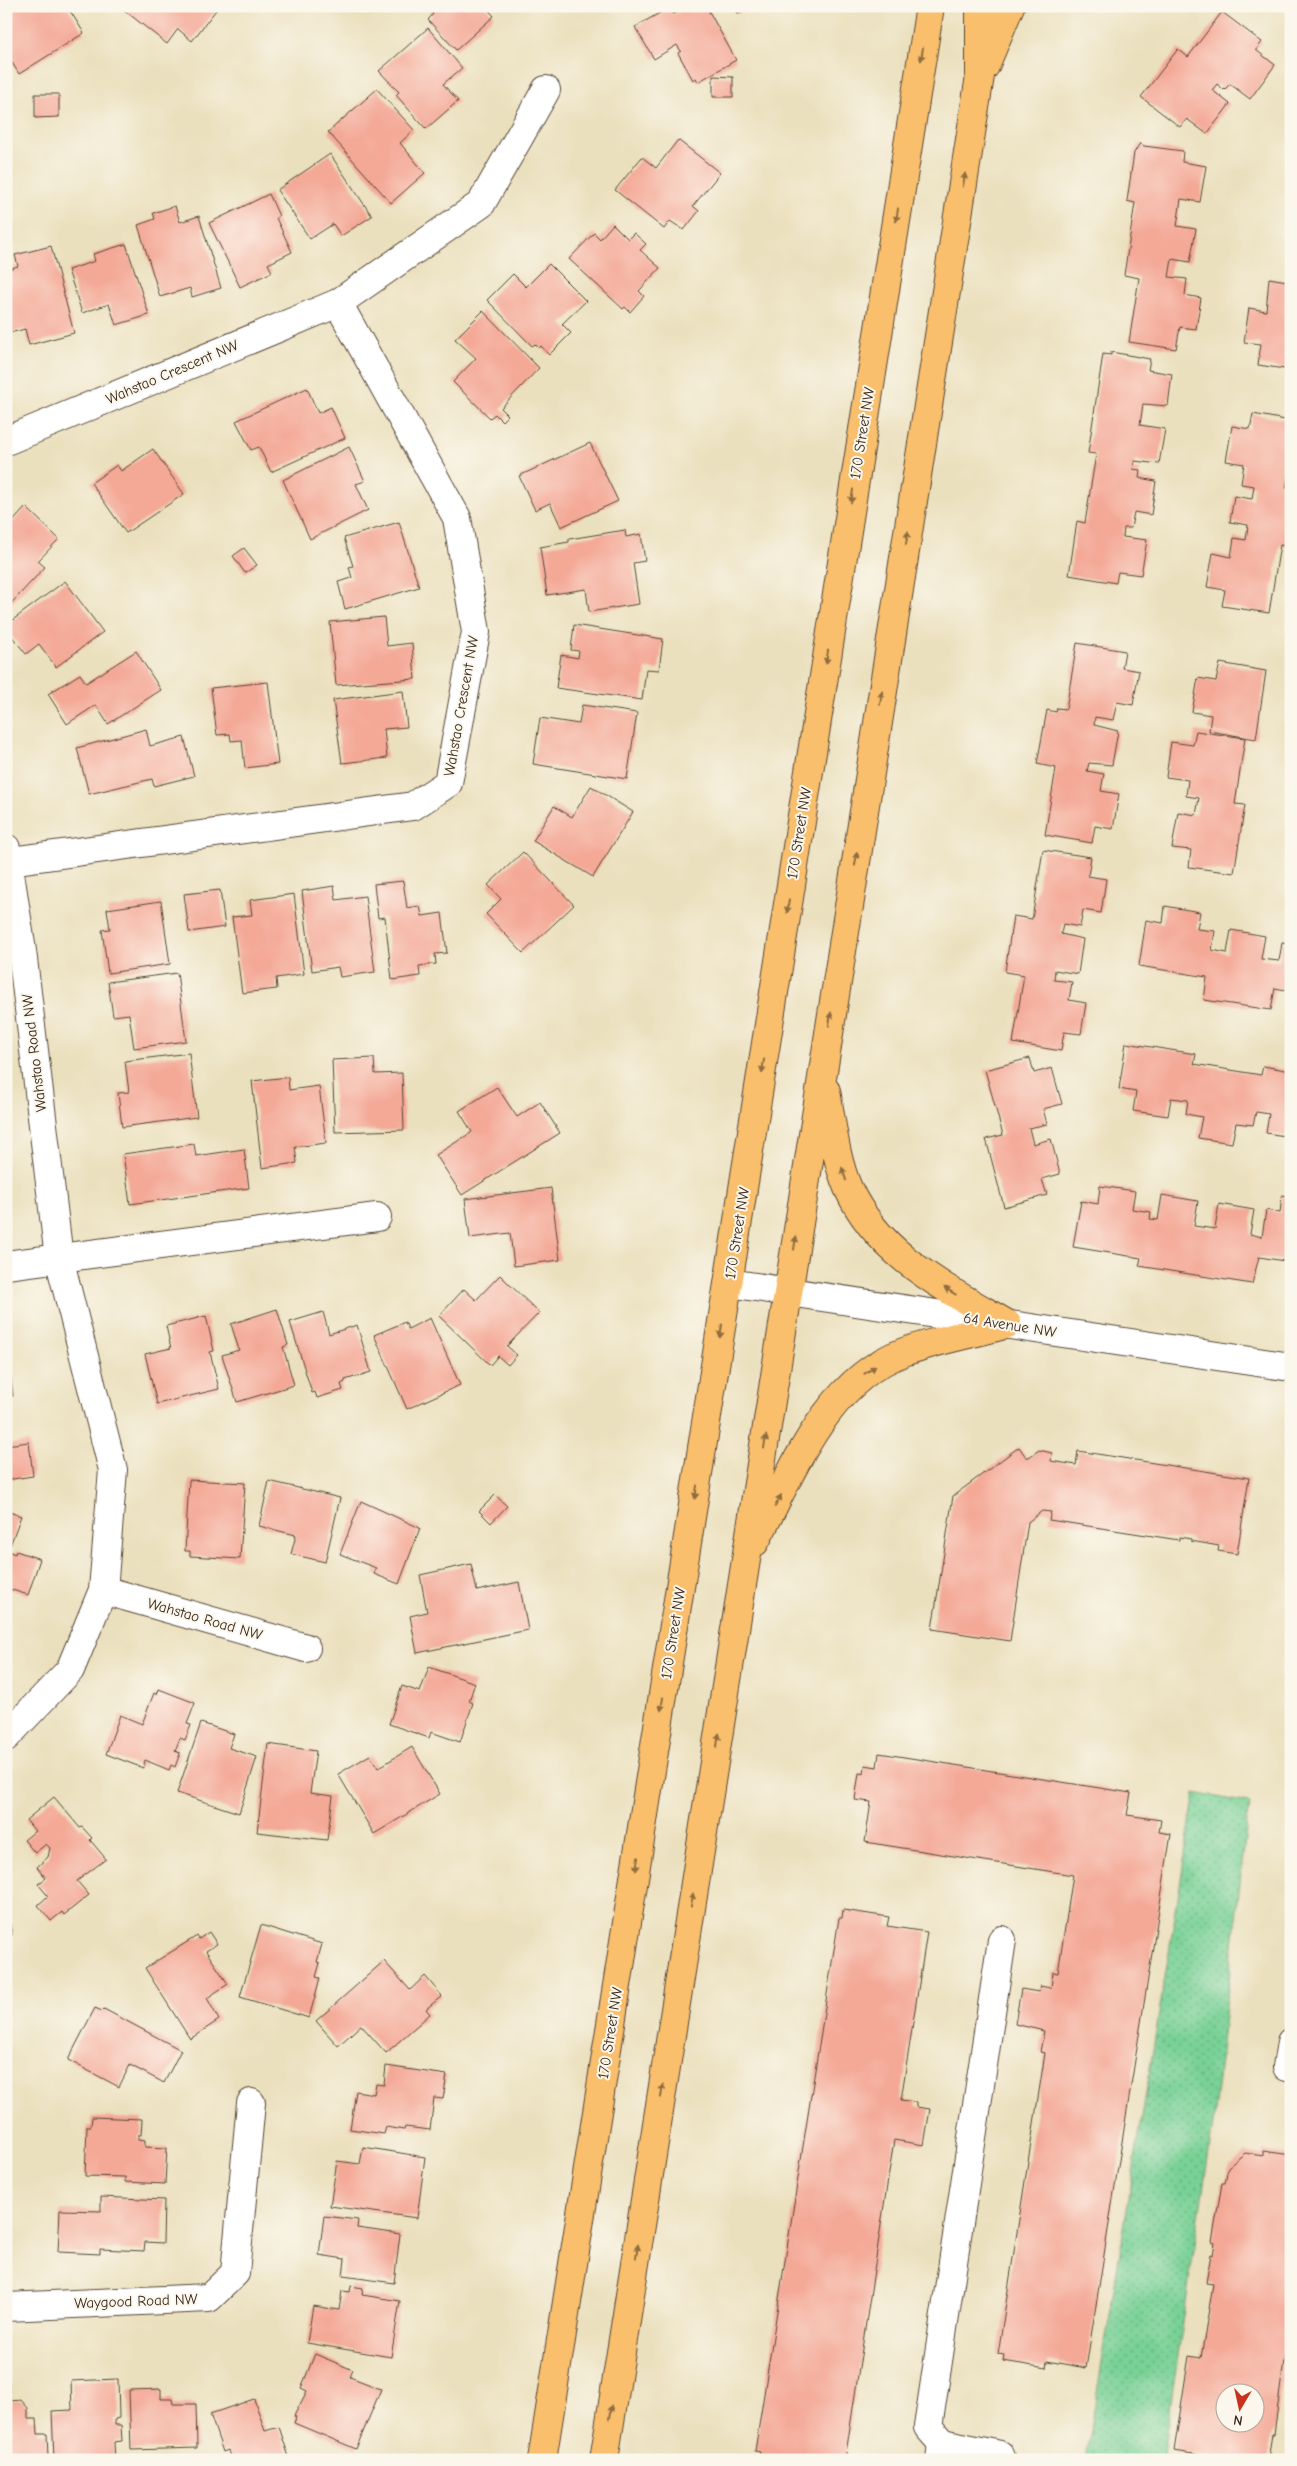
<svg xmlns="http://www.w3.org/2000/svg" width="1297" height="2466" font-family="'Comic Neue',sans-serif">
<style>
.grass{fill:url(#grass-dots);stroke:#5a7e5a}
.building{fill:#f4a997;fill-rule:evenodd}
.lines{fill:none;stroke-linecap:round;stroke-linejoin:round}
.minor-casing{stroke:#554536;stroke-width:30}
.major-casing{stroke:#554536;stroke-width:30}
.minor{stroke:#fff;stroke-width:28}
.major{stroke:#f9bf6c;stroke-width:28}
.oneway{fill:#906d41}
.labels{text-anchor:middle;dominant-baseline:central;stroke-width:4;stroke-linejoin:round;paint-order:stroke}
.street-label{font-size:15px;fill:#3b2a1e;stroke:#fbf7ec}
</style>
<defs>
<pattern id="grass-dots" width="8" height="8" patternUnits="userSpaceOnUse" patternTransform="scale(1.25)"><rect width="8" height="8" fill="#78d196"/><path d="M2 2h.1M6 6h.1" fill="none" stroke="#64aa7a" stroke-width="1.8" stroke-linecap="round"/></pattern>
</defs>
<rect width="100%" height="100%" fill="#fbf7ec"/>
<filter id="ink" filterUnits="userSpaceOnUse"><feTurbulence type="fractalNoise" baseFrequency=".02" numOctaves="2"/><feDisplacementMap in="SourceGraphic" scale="10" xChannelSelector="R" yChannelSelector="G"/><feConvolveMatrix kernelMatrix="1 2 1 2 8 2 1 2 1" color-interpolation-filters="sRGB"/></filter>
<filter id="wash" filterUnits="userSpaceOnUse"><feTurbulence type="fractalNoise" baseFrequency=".0096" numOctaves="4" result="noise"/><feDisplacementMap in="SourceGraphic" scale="20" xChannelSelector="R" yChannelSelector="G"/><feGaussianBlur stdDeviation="1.12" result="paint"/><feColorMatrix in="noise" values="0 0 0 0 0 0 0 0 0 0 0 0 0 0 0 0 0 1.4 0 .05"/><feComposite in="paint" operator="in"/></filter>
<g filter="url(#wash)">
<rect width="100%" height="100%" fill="#ebe0be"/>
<polygon class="grass" points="1195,1793 1249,1803 1212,2131 1162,2460 1086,2460"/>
<g id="blocks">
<g class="building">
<polygon points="6,6 67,6 84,33 19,74 6,53"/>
<polygon points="119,6 219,6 192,41 178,29 167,44"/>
<polygon points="426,6 485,6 494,16 456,50 428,20 433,14"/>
<polygon points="687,6 706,6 736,60 698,82 696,78 693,80 678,53 681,51 677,45 654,59 635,27 670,7 674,14"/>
<polygon points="731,6 746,6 739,14"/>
<polygon points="1222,12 1262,42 1256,50 1275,65 1250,99 1230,84 1224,90 1217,84 1212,90 1230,104 1207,134 1187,119 1180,127 1141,97 1178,49 1188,57"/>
<polygon points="428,28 462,68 443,84 458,101 426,129 396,95 399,92 379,71"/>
<polygon points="713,76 733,77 733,97 713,97"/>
<polygon points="377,89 414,130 400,143 425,173 391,203 328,132"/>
<polygon points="35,94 59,94 59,117 35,118"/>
<polygon points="678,140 720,173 693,206 699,211 684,230 670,221 664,229 615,190 642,157 656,168"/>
<polygon points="1140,143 1144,146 1183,151 1182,162 1206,166 1200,202 1181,199 1177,226 1196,229 1190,262 1172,259 1169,277 1187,279 1185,295 1201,298 1196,329 1180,327 1176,349 1129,342 1139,278 1124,275 1135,203 1127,201 1134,153"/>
<polygon points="330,154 372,216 341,236 333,224 310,239 277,190"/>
<polygon points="269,194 279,216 276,218 292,252 268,264 272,272 240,287 209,223"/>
<polygon points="1290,195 1291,195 1291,214 1287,214"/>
<polygon points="175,206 180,222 199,216 221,288 192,297 190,288 160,297 138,225 155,219 153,213"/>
<polygon points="613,224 628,239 634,233 646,244 640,250 660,268 639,291 644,296 630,312 625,307 623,309 569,259 594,233 600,239"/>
<polygon points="126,244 149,315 116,325 109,304 82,313 68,270 95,261 93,254"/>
<polygon points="51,246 74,333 29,345 25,329 6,334 6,270 18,266 15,255"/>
<polygon points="549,264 586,301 562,324 571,333 549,355 541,346 539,348 535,344 532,346 487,300 513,274 526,287"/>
<polygon points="1290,266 1291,266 1291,370 1258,365 1261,344 1244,342 1249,308 1266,311 1269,278 1287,281"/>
<polygon points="483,311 539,368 501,408 508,415 502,421 495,414 490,418 453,382 476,358 455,339"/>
<polygon points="1111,352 1150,359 1148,370 1172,374 1168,406 1143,404 1140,425 1165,429 1159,464 1135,461 1133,469 1140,470 1139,478 1156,481 1151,515 1134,512 1131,528 1124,528 1123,537 1147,540 1141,575 1118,572 1116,583 1069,575 1077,521 1085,523 1096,454 1088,453 1103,354 1111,355"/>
<polygon points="307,388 318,413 331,407 345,438 271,472 259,447 251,450 236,421"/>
<polygon points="1253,414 1291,421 1291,462 1286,488 1291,489 1291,547 1280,545 1269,613 1222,606 1225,590 1207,587 1213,553 1231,557 1234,538 1246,540 1248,525 1230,522 1234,496 1252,499 1254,486 1241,484 1244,464 1226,461 1232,426 1250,429"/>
<polygon points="590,443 618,501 561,527 550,503 535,510 519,476"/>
<polygon points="349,447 365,481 356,484 368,510 310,539 283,480"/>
<polygon points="153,449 184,494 126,533 91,483 117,465 121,471"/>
<polygon points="26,507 59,539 38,561 45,567 6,609 6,529"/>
<polygon points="399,522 419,587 345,609 338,582 352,578 349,567 353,566 344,538"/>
<polygon points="625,530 626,537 641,534 645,561 633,563 639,604 589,612 586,589 547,595 540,547 569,542 569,539"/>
<polygon points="244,548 257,565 245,573 233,556"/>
<polygon points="65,581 103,632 56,667 39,644 26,654 6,629 6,625"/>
<polygon points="384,617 387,646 412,643 415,679 336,685 330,622"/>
<polygon points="574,625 663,639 659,670 646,669 642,700 556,688 561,655 578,658 579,651 571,650"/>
<polygon points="1077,643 1125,651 1122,668 1139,671 1133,705 1117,702 1113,720 1095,717 1094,725 1118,731 1112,765 1089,763 1087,771 1104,774 1101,791 1119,794 1113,829 1095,826 1092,843 1045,835 1056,768 1037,764 1047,710 1056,712 1057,708 1066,709"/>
<polygon points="136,651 161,690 108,724 96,705 67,724 48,694 80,674 86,683"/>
<polygon points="1220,663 1266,671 1256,739 1209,731 1211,715 1192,712 1198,678 1216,681"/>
<polygon points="268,682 278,764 245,768 242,740 231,741 230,734 217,735 211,688"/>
<polygon points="403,691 407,727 384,729 387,758 342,763 333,700"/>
<polygon points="582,705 637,713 627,779 533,764 540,718 579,724"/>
<polygon points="146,729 150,746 184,737 194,776 154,786 152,779 89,794 77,748"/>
<polygon points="1196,731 1245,738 1235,804 1245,805 1234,873 1189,867 1191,850 1172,848 1178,812 1196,815 1199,798 1186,796 1188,780 1166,777 1171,742 1193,745"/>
<polygon points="1290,742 1291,742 1291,768 1286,767"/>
<polygon points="591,786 633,812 593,877 533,841 554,806 572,817"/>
<polygon points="1043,850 1091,857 1088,876 1106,879 1101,913 1083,910 1080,927 1063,924 1061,934 1083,939 1078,974 1055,970 1054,980 1072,982 1069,1000 1086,1003 1081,1034 1064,1032 1061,1051 1013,1043 1024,975 1005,972 1013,916 1032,919"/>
<polygon points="523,852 574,905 523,953 486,914 501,899 488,885"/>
<polygon points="403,881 407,908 420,906 422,916 442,913 447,953 435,954 436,964 419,966 420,976 392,980 385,917 378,918 374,884"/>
<polygon points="334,886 336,900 365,896 375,972 340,977 338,967 312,971 302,891"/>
<polygon points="220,890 225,927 189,932 184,894"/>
<polygon points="294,894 304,974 276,978 277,989 242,993 232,917 252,915 250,900"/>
<polygon points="161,901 170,964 108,973 102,930 110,929 107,909"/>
<polygon points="1165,906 1200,912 1197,929 1215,931 1212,950 1227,953 1231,930 1265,936 1261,959 1279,961 1282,943 1291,944 1291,991 1275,988 1271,1010 1204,1000 1207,977 1139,966 1146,920 1163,923"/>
<polygon points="177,973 186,1041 134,1048 129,1014 113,1016 108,982"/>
<polygon points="1126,1043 1196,1054 1194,1064 1261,1075 1263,1066 1291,1071 1291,1137 1266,1133 1269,1114 1256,1112 1253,1125 1236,1123 1232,1143 1198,1138 1202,1117 1186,1114 1188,1100 1171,1098 1168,1116 1133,1111 1136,1092 1119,1089"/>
<polygon points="189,1053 197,1117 122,1127 118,1093 129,1092 125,1061"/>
<polygon points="374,1058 375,1074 402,1073 404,1130 335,1132 332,1060"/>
<polygon points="1030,1058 1034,1073 1052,1068 1062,1104 1043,1109 1047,1124 1029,1128 1033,1144 1051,1139 1060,1174 1042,1179 1047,1195 1004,1207 986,1139 1003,1135 985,1070"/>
<polygon points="288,1077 289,1090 319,1086 326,1143 295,1147 297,1163 262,1168 252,1081"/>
<polygon points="497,1087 517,1117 540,1102 560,1133 462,1195 436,1155 472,1132 459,1111"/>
<polygon points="194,1144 196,1156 244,1149 249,1188 130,1204 123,1154"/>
<polygon points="1100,1186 1135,1191 1132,1209 1151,1212 1150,1219 1158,1220 1162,1195 1198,1201 1194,1226 1215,1229 1219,1204 1254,1210 1250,1234 1262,1237 1266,1210 1280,1213 1282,1195 1291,1197 1291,1262 1259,1257 1252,1284 1139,1266 1141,1258 1073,1247 1081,1201 1098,1204"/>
<polygon points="551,1188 560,1260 514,1266 510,1233 470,1238 465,1199"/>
<polygon points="500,1275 539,1313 507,1346 517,1355 508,1365 498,1356 490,1365 439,1316 464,1289 476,1300"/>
<polygon points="277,1309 288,1345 283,1347 294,1385 237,1402 222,1355 239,1350 231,1324"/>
<polygon points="323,1312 329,1334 357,1325 371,1372 345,1380 345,1382 341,1384 343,1390 317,1398 315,1392 312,1393 290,1322"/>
<polygon points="206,1316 214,1351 210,1352 219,1389 157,1404 145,1354 171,1348 166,1326"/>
<polygon points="430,1318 460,1385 407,1409 374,1335 405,1322 408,1329"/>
<polygon points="6,1362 9,1362 13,1396 6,1397"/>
<polygon points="29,1442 33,1476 6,1480 6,1445"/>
<polygon points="1019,1447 1026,1457 1029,1457 1039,1450 1052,1453 1051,1461 1076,1465 1078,1451 1249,1478 1237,1554 1218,1551 1219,1546 1191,1541 1191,1539 1179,1537 1179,1540 1049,1520 1051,1512 1042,1511 1028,1522 1010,1641 932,1629 953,1496"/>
<polygon points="189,1480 245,1483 240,1559 190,1556 190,1551 185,1551"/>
<polygon points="269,1481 340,1498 325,1562 291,1554 296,1535 259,1526"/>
<polygon points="495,1495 507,1506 491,1523 479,1511"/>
<polygon points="361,1501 420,1528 399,1584 374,1574 376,1568 340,1554"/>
<polygon points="6,1511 21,1516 8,1551 15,1554 16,1551 40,1559 28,1595 6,1588"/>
<polygon points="471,1564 477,1591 519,1582 528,1630 417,1653 410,1616 427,1612 420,1575"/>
<polygon points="429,1667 475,1683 469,1701 473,1703 460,1742 431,1732 429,1738 389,1724 402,1686 420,1692"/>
<polygon points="159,1689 195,1703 187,1724 191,1725 185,1740 180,1738 175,1751 180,1753 175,1767 171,1765 169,1770 145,1760 143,1768 106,1754 120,1715 142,1724 154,1693 157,1695"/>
<polygon points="201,1723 234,1734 229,1748 257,1757 239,1813 177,1793"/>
<polygon points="268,1744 316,1751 310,1793 333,1796 327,1840 257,1832"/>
<polygon points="412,1747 440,1794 374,1834 338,1774 370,1755 378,1768"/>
<polygon points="879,1753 1131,1793 1127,1815 1161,1820 1159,1832 1171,1834 1086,2368 1047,2361 1046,2368 1003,2361 1004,2355 998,2354 1045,2053 1040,2052 1044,2031 1015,2024 1021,1989 1039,1992 1040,1986 1051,1988 1053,1972 1058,1973 1073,1875 865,1842 871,1802 855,1800 859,1773 864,1774 865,1765 877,1767"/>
<polygon points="54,1797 80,1828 82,1827 92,1838 90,1840 106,1859 77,1881 89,1895 64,1915 62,1912 51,1921 38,1905 48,1896 38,1884 46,1878 37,1867 48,1857 50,1848 46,1844 35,1853 24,1840 35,1831 26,1820"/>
<polygon points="843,1910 889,1917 887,1926 927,1932 901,2100 916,2102 916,2107 930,2109 924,2145 894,2140 845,2460 759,2460 760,2452 755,2451 839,1918 842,1918"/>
<polygon points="6,1920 10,1924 12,1935 6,1941"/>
<polygon points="261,1925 322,1944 317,1962 320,1963 316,1977 320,1978 309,2018 240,1997"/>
<polygon points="209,1932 217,1944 206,1951 228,1984 207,1998 219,2020 190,2039 145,1968 197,1936 199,1939"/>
<polygon points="384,1961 410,1990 425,1976 442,1996 426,2009 430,2014 386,2053 361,2025 338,2046 316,2021"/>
<polygon points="95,2008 102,2011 104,2009 181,2050 164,2083 130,2065 119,2087 68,2060"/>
<polygon points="386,2066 447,2075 443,2099 434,2098 430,2130 405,2127 404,2130 386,2127 384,2134 350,2129 356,2091 374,2094 376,2084 384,2085"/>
<polygon points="92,2117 142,2119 141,2135 138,2135 138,2139 145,2140 145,2147 167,2148 165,2184 125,2182 125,2177 85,2176 87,2126 91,2126"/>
<polygon points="363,2147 425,2157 417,2218 330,2206 337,2161 360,2164"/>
<path d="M1263 2151 1291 2155V2341L1290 2347 1286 2346 1274 2434H1272L1268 2460H1232L1174 2451 1189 2356 1201 2358 1213 2284 1206 2283 1211 2254 1213 2255 1215 2243 1212 2242 1222 2183H1225L1228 2167 1245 2153 1263 2156ZM1224 2394H1254V2424H1224Z"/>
<polygon points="101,2197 164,2200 163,2243 145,2242 144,2251 100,2249 100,2254 58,2252 60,2210 101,2211"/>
<polygon points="324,2216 358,2220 357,2228 400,2234 394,2283 343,2276 345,2259 319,2255"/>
<polygon points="351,2286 363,2288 362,2295 400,2301 391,2357 307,2343 313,2306 339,2310 342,2291 350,2292"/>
<polygon points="315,2354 353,2370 350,2377 381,2389 356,2449 294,2423 296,2417 294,2416 307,2391 301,2388"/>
<polygon points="118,2379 119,2418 115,2419 115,2425 121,2425 122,2441 114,2442 115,2460 54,2460 52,2411 72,2410 71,2381"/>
<polygon points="6,2381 9,2381 10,2401 21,2400 28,2408 28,2419 37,2419 38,2434 47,2434 48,2457 39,2458 39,2460 6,2460"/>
<polygon points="161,2389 161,2399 172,2399 173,2404 196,2404 197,2448 131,2450 129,2390"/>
<polygon points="254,2399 265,2431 279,2427 290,2460 231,2460 228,2450 223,2452 210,2414"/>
</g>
</g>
</g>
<g filter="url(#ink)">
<use href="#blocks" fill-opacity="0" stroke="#554536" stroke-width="1"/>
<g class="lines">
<g class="minor-casing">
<g id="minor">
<polyline points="6,441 338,303 481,204 546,90"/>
<polyline points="6,848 22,951 59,1258 113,1470 103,1590 70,1670 6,1737"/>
<polyline points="10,861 413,806 448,783 476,632 457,518 338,303"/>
<polyline points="6,1265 377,1217"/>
<polyline points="729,1283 1291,1367"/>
<polyline points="103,1590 306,1648"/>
<polyline points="1291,2042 1287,2067 1291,2068"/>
<polyline points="6,2307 209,2298 235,2273 251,2103"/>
<polyline points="942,2443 928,2427 1002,1940"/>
<polyline points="940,2460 942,2443 1000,2455 1002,2460"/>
</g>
</g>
<g class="major-casing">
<g id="major">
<polyline points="985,66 1010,6"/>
<path d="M826 1091C832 1123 835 1158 848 1188 879 1256 946 1288 1007 1324"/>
<path d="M755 1542C792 1474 825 1381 904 1352 937 1340 973 1334 1007 1324"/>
<polyline points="542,2460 930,6"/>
<polyline points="604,2460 980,76 980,6"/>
</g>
</g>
<use href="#minor" class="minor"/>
<use href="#major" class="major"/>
</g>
<defs><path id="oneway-solid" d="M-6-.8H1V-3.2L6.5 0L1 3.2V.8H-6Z" transform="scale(1.25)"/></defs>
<g class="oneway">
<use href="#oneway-solid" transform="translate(922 54) rotate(99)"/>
<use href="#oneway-solid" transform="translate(964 180) rotate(-81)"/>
<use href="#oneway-solid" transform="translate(897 215) rotate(99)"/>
<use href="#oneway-solid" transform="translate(852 496) rotate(99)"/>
<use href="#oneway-solid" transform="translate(907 538) rotate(-81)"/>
<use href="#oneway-solid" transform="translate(827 657) rotate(99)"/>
<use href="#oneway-solid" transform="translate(881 698) rotate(-81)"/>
<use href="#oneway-solid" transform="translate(856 859) rotate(-81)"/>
<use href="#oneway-solid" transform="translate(788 906) rotate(99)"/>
<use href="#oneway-solid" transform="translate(830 1019) rotate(-81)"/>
<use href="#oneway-solid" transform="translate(763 1066) rotate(99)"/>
<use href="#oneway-solid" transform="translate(844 1174) rotate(-108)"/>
<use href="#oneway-solid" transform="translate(795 1243) rotate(-81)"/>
<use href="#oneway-solid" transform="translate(950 1291) rotate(-149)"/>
<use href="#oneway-solid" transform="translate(721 1331) rotate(99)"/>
<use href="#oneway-solid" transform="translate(870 1370) rotate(-33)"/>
<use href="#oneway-solid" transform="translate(765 1442) rotate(-81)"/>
<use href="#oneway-solid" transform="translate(696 1492) rotate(99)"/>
<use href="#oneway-solid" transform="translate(778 1501) rotate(-62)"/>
<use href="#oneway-solid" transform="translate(662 1704) rotate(99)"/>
<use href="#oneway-solid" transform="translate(718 1740) rotate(-81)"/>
<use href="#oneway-solid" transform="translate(637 1864) rotate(99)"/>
<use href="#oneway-solid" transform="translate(692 1900) rotate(-81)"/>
<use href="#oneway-solid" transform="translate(662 2091) rotate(-81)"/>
<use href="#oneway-solid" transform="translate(637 2251) rotate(-81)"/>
<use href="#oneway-solid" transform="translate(611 2412) rotate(-81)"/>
</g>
</g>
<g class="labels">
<g class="street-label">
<text transform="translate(172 372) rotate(-23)">Wahstao Crescent NW</text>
<text transform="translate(862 433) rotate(-81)">170 Street NW</text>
<text transform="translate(461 706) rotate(-80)">Wahstao Crescent NW</text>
<text transform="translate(799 833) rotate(-81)">170 Street NW</text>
<text transform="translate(34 1053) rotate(-97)">Wahstao Road NW</text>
<text transform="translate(737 1233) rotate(-81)">170 Street NW</text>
<text transform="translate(1010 1325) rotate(9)">64 Avenue NW</text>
<text transform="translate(205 1619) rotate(16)">Wahstao Road NW</text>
<text transform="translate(673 1633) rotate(-81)">170 Street NW</text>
<text transform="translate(610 2033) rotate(-81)">170 Street NW</text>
<text transform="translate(136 2301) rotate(-2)">Waygood Road NW</text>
</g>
</g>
<rect width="1297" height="2466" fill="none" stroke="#fbf7ec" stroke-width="25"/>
<g transform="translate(1240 2408) rotate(189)"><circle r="24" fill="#fbf7ec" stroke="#aea59a"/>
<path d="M0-4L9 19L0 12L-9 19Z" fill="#c8321e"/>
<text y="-8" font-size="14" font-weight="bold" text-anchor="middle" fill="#3b2a1e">N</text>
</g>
</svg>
